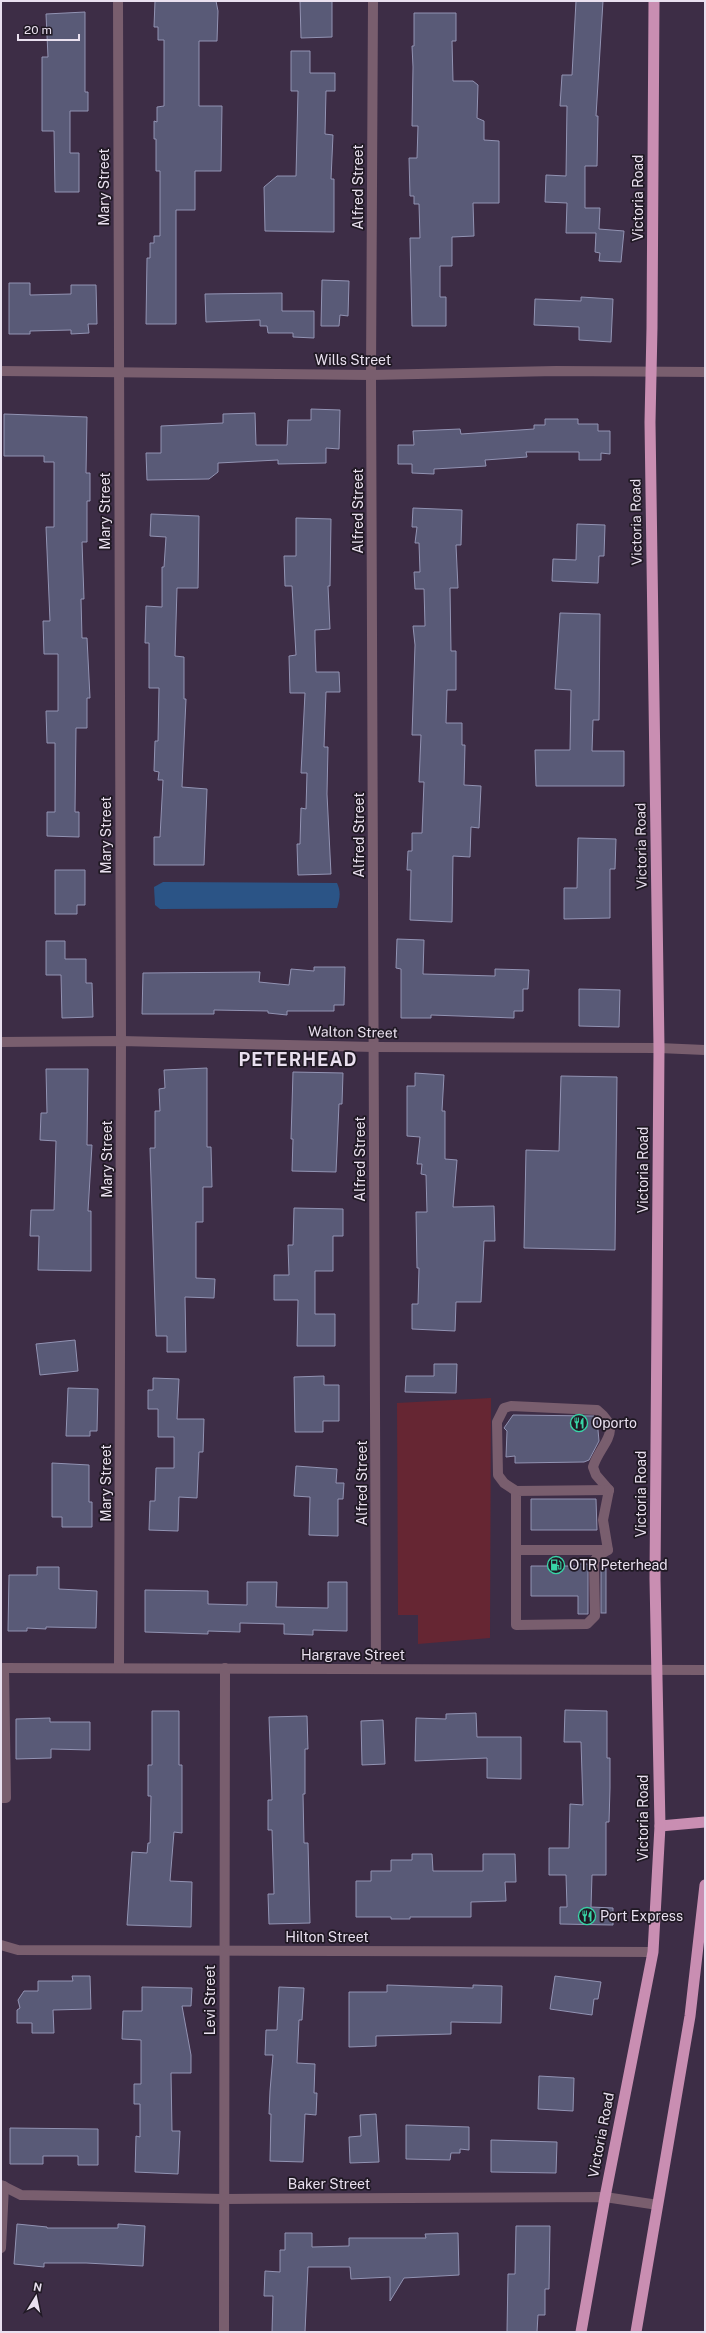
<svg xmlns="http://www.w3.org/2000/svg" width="706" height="2333" font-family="'Public Sans',sans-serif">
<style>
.green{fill:#662633}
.water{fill:#2b5486}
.building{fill:#595a77;stroke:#9293b3}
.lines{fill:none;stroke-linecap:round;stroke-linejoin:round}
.service{stroke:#795e6e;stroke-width:10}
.minor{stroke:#795e6e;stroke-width:10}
.trunk{stroke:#c98eb2;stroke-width:11}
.labels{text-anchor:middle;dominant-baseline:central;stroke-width:3.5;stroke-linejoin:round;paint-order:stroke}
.street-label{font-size:14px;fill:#e9e0ef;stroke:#201924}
.poi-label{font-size:14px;fill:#e9e0ef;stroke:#201924;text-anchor:start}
.district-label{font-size:18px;font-weight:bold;letter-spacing:1px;fill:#e9e0ef;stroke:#201924}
</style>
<rect width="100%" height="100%" fill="#3d2d46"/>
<polygon class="green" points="491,1398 490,1638 418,1644 418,1615 398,1615 397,1403"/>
<path class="water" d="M163 882 337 883C341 892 340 898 337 908L160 909 155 905 154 887Z"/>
<g class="building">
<polygon points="155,1 216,1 218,11 217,41 199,41 199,106 222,106 221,171 195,171 195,210 176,210 176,324 146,324 147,258 150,258 150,243 154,243 154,236 160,236 160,171 156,171 156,139 154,139 154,121 157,122 157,107 164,106 164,40 158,40 158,27 154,27"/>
<polygon points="300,1 332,1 332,37 301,38"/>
<polygon points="576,1 603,1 596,116 598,116 597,166 585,166 585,208 600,208 599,229 624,231 621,262 599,261 600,253 595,252 596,233 566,233 567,203 545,202 546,175 566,176 567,106 560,106 562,75 572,75"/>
<polygon points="85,12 85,92 88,92 88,111 70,111 70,153 79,153 79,192 55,192 54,131 42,131 42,57 48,57 46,14"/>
<polygon points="414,13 456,13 456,41 452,41 453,81 473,81 478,85 477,118 484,121 484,140 499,141 499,203 473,203 474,236 452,237 452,266 440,266 440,297 446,297 446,326 412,326 410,238 420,238 419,204 414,204 414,196 410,196 409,158 417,158 418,126 412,126 413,67 412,46 414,46"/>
<polygon points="291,51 310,51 310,73 335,73 335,91 326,91 325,134 333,135 331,179 334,179 334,232 265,231 264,187 277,176 296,176 298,91 291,91"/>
<polygon points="322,280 349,281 348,316 340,315 339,326 321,326"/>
<polygon points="9,283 30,283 30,295 71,294 71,285 96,285 97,324 88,324 89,333 71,334 71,330 30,331 30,334 9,334"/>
<polygon points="282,293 282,311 314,311 314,338 293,337 293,333 268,333 267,326 260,326 260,320 206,322 205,294"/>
<polygon points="581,297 613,299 611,342 579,340 579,327 534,325 535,299 581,301"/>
<polygon points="311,409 340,410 339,449 326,448 326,463 278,464 278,460 218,463 218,472 209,479 147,480 146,453 161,453 161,426 223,423 223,414 255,413 256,445 287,445 288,420 311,420"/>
<polygon points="4,414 87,417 86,473 90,473 90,501 87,501 87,542 82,542 84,599 81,599 82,638 87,638 90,698 87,698 87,728 76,728 75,812 79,812 79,837 47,836 47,812 55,812 55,743 47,743 46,711 58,711 58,654 44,654 43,621 50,621 46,527 54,527 54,462 44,462 44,456 4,456"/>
<polygon points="545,419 578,419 578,424 598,424 598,431 610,431 610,454 601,453 601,460 579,460 579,452 526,452 527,457 485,460 486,466 434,469 434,474 412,473 412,464 398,464 398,445 414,445 413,431 460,429 461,434 534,429 534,425 545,425"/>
<polygon points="413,508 462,510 461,545 456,545 458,588 450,588 451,651 456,651 456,690 447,690 446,723 462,723 462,745 465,745 464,785 481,786 479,828 471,827 470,857 453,856 452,922 410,920 411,870 407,870 408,851 412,851 412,833 422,833 424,782 419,782 421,735 412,735 415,645 413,626 425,626 424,589 415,589 414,572 420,572 419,543 415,543 417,527 412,527"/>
<polygon points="151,514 199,516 198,588 177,588 175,656 184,657 184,699 186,699 182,787 207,789 204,865 154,865 154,837 160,837 163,780 158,780 159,772 154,771 155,741 158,741 159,688 149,688 149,643 145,643 146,606 162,607 162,567 164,567 166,537 150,536"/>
<polygon points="296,518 331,519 330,586 328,586 330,629 315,630 315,640 316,672 339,672 340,692 326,692 324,747 328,747 327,794 331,874 298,875 297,844 300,844 301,808 306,809 307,773 301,773 305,693 290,693 289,656 296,655 292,586 285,586 284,556 296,556"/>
<polygon points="577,524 605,525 604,556 599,556 598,583 552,581 553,559 576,560"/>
<polygon points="560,613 600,614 599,720 593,720 592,751 624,751 624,786 536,786 535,750 570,750 571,690 555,689"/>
<polygon points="578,838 616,839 615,869 610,869 610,918 564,919 564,888 577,888"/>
<polygon points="55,870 85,870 85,905 77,905 77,914 55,914"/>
<polygon points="397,939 424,940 423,974 495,976 495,969 529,970 528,989 523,989 523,1011 514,1011 514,1018 431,1015 431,1018 401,1018 401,969 396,968"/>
<polygon points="46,941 65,941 65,959 86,959 86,983 92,983 93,1017 62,1018 61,975 46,975"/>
<polygon points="314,967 345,967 344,1005 334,1005 334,1011 287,1011 287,1015 268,1013 268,1011 214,1010 214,1014 142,1014 143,973 260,972 259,982 289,985 291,969 314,971"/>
<polygon points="579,989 620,990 619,1027 579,1026"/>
<polygon points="207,1068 207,1147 211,1147 212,1187 203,1187 203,1222 196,1222 196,1278 215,1279 214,1298 185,1297 186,1352 167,1352 167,1336 156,1336 150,1148 155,1148 155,1111 160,1111 159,1089 165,1088 164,1070"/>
<polygon points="46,1069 88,1069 87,1145 92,1145 88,1211 91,1211 91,1271 38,1270 39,1236 30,1236 31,1210 54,1210 56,1141 40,1140 41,1113 47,1113"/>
<polygon points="293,1072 343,1073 342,1104 339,1104 336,1172 292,1171 293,1139 291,1139"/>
<polygon points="415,1073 444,1075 442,1111 445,1111 445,1159 457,1160 453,1207 494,1206 495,1241 484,1241 481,1302 456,1302 455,1331 412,1329 412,1304 418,1304 419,1268 417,1268 416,1212 427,1212 426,1175 421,1174 422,1164 417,1164 420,1137 407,1136 407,1086 415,1086"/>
<polygon points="561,1076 617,1077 615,1250 524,1248 526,1150 559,1151"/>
<polygon points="294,1208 343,1209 343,1236 333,1236 333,1271 315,1271 315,1314 335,1314 335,1346 297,1346 298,1300 274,1300 274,1275 289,1275 288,1245 293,1245"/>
<polygon points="75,1340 78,1371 40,1375 36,1344"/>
<polygon points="434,1364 457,1364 456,1393 405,1392 406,1376 434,1376"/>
<polygon points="324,1376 324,1385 339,1385 339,1421 323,1421 323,1432 295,1432 294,1377"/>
<polygon points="153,1378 179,1379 177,1419 204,1419 203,1452 199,1452 197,1498 179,1497 178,1531 149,1530 150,1501 155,1501 156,1468 174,1468 174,1437 158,1437 158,1409 148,1409 148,1390 153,1390"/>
<polygon points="68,1388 98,1389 97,1431 90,1431 90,1436 66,1436"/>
<polygon points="513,1415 594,1416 597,1419 599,1441 589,1460 584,1462 515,1463 515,1456 506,1457 507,1431 504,1428"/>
<polygon points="52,1463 89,1465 89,1502 92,1502 92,1527 62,1527 62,1517 52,1517"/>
<polygon points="296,1466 337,1469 336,1483 344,1483 343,1499 338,1499 338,1536 309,1535 310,1497 294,1496"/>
<polygon points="531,1499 596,1499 597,1530 531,1530"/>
<polygon points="578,1564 588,1564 588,1614 578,1614 578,1596 531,1596 531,1566 578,1566"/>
<rect x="601" y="1564" width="5" height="49"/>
<polygon points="37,1567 59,1567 59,1589 97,1591 96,1628 46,1627 46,1629 27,1628 27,1631 8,1631 9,1575 37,1575"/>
<polygon points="247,1582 277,1582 276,1607 328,1608 328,1582 347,1582 347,1631 313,1630 313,1635 284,1634 284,1624 240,1623 240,1632 208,1631 208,1634 145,1632 145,1590 208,1591 208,1604 247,1605"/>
<polygon points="565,1710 607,1711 607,1758 610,1758 610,1788 609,1822 606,1822 606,1875 592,1875 591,1907 613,1908 613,1925 560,1924 560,1907 567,1907 566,1875 549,1875 549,1848 569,1848 570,1804 583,1805 581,1742 564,1742"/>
<polygon points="152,1711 179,1711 179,1765 182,1765 182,1833 174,1832 170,1881 192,1882 191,1927 127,1925 132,1852 147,1853 148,1843 150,1843 151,1796 148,1796 148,1765 152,1765"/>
<polygon points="476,1713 477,1737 521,1737 521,1779 487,1778 487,1758 415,1761 416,1718 446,1719 446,1714"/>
<polygon points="307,1716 308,1749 305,1749 305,1794 303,1794 304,1843 308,1843 310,1923 269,1924 268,1894 274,1894 272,1830 268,1830 268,1800 272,1800 269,1717"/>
<polygon points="50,1718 50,1722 90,1722 90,1750 51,1749 51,1758 16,1759 16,1719"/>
<polygon points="383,1720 385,1764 362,1765 361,1721"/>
<polygon points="412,1854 432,1854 433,1871 483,1871 483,1854 515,1854 516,1882 505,1882 506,1901 471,1902 471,1917 410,1917 410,1919 391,1919 391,1917 356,1917 356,1881 371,1881 371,1871 391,1871 391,1860 412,1860"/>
<polygon points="72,1976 90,1976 91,2009 53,2010 54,2033 32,2033 32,2023 17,2023 17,2010 20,2008 18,2000 24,1991 38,1991 38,1981 73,1981"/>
<polygon points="555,1976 601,1982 598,1999 594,1999 592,2015 550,2009"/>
<polygon points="387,1985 473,1988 473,1985 502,1986 501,2023 451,2022 451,2034 376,2036 376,2046 349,2047 349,1992 387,1992"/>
<polygon points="142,1987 192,1988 191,2006 182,2006 191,2055 191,2073 171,2073 172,2131 180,2131 178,2174 135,2172 136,2136 140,2137 140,2104 134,2104 134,2084 141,2084 141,2040 122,2039 123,2011 142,2011"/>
<polygon points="279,1987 304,1988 302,2020 299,2020 297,2063 315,2064 314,2093 317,2093 316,2115 305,2114 303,2162 270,2161 271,2114 269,2114 270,2091 273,2055 265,2055 266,2030 277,2030"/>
<polygon points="539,2076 574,2078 573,2111 538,2109"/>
<polygon points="376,2114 379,2162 350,2163 349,2137 361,2136 360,2115"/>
<polygon points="406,2125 469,2127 469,2150 460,2149 460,2153 451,2153 450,2160 406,2159"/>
<polygon points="10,2128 98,2129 98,2165 78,2165 78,2156 43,2156 43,2164 10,2164"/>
<polygon points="491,2140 557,2142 556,2173 491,2172"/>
<polygon points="17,2224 47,2227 47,2228 118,2228 118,2224 145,2226 143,2266 86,2263 44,2263 44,2267 14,2264"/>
<polygon points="516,2226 550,2226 549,2289 545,2289 545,2315 538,2315 537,2332 507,2332 508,2274 515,2274"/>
<polygon points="285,2233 312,2233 312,2247 349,2246 349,2238 426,2238 425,2234 458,2233 459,2275 404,2278 390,2301 390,2277 351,2279 350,2267 308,2267 305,2332 272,2332 273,2296 264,2296 265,2271 280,2272 280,2250 285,2250"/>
</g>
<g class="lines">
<g class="service">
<path d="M516 1491 504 1483 498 1475 497 1422 504 1408 511 1406 597 1410C625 1432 600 1443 593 1467L596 1475 609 1490"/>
<polyline points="516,1550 606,1550"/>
<polyline points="608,1550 598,1556 594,1561 595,1616 587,1624 516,1625 516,1491 609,1490"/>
<polyline points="608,1550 603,1520 609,1490"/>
</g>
<g class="minor">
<polyline points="118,1 121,1041 119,1668"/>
<polyline points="373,1 371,375 376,1669"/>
<polyline points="1,371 371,375 556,371 705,372"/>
<polyline points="1,1042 121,1041 374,1047 659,1048 705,1050"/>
<polyline points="1,1668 705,1670"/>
<polyline points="1,1798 6,1798 4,1668"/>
<polyline points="1,1945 18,1950 653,1952"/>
<polyline points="1,2185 21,2195 224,2199 605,2197 658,2205"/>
<polyline points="1,2248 4,2186"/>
<polyline points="224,2332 225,1668"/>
</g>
<g class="trunk">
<polyline points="660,1826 705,1822"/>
<polyline points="581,2332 605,2197 653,1952 660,1826 655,1579 659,1048 650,422 652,328 654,1"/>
<polyline points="636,2332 690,2016 705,1885"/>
</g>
</g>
<defs>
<g id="restaurant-ring" transform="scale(0.9)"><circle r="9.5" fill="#201924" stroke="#38d4a6" stroke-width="1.5"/><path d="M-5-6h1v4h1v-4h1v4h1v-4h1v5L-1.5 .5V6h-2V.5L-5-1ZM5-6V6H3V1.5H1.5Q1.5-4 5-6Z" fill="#38d4a6"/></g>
<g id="fuel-ring" transform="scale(0.9)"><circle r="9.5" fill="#201924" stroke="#38d4a6" stroke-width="1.5"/><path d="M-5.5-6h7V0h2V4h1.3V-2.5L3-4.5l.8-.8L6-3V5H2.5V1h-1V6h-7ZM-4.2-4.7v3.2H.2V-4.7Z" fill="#38d4a6"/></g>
</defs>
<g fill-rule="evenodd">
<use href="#restaurant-ring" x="579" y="1423"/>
<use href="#fuel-ring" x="556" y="1565"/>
<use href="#restaurant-ring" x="587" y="1916"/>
</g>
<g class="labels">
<g class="street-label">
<text transform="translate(104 187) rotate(-90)">Mary Street</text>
<text transform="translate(358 187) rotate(-90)">Alfred Street</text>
<text transform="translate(638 198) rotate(-90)">Victoria Road</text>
<text x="353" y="360">Wills Street</text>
<text transform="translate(105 511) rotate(-90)">Mary Street</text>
<text transform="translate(358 511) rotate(-90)">Alfred Street</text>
<text transform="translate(636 522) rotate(-91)">Victoria Road</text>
<text transform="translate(106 835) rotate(-90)">Mary Street</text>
<text transform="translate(359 835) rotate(-90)">Alfred Street</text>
<text transform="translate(641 846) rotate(-91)">Victoria Road</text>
<text transform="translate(353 1032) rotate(1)">Walton Street</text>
<text transform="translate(107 1159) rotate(-90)">Mary Street</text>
<text transform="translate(360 1159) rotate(-90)">Alfred Street</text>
<text transform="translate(643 1170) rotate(-90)">Victoria Road</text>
<text transform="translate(106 1483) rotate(-90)">Mary Street</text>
<text transform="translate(362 1483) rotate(-90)">Alfred Street</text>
<text transform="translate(641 1494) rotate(-90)">Victoria Road</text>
<text x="353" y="1655">Hargrave Street</text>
<text transform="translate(643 1818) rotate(-90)">Victoria Road</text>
<text x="327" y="1937">Hilton Street</text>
<text transform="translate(210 2000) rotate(-90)">Levi Street</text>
<text transform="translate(601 2135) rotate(-79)">Victoria Road</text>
<text x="329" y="2184">Baker Street</text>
</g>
<g class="poi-label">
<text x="592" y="1423">Oporto</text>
<text x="569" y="1565">OTR Peterhead</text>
<text x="600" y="1916">Port Express</text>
</g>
<g class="district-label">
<text x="298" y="1059">PETERHEAD</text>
</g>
</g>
<rect width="706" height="2333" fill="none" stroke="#e9e0ef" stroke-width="4"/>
<g transform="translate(36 2297) rotate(10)" stroke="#201924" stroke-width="3" paint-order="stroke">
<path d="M0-3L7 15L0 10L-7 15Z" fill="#e9e0ef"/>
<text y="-6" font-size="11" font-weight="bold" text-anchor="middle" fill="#e9e0ef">N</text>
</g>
<path d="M18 34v6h61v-6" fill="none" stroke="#e9e0ef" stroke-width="2"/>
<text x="24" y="34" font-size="12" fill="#e9e0ef" stroke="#201924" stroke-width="3" paint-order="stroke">20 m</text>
</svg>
